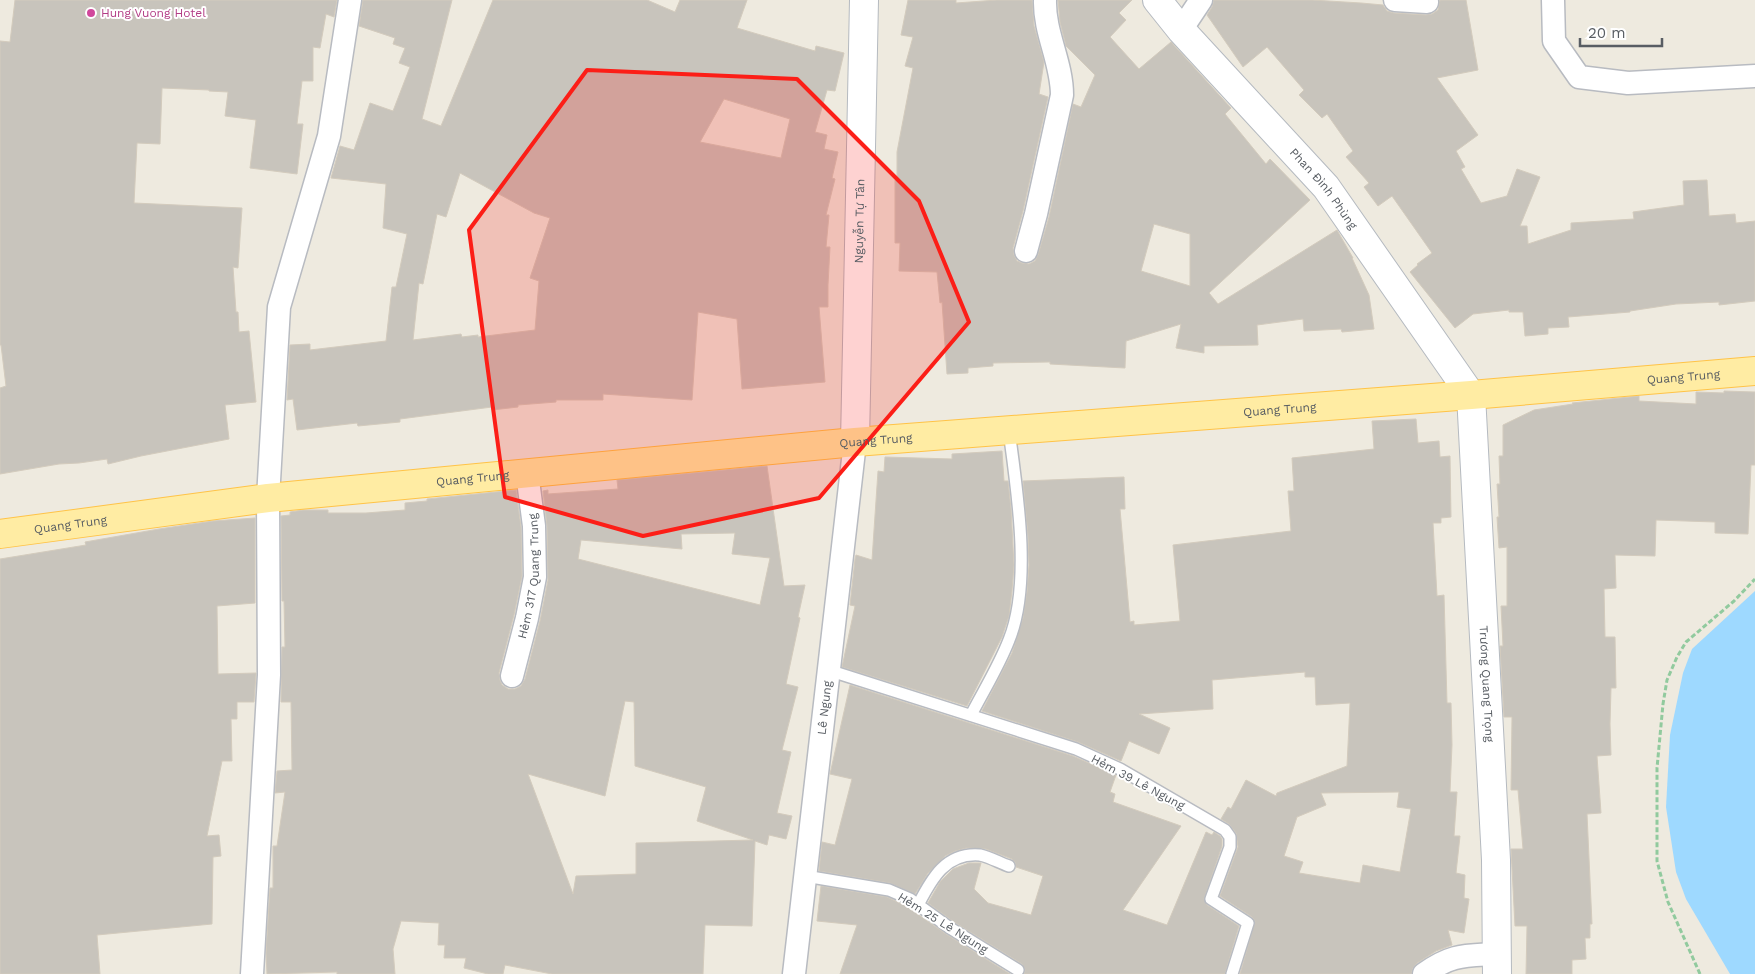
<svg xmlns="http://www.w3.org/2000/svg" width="1755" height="974" font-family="'Work Sans',sans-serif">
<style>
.water{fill:#9ed9ff}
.building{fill:#c8c4bc;stroke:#d3cbbd;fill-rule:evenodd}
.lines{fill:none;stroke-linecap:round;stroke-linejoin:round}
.lane-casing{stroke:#b8bbc1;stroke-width:14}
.street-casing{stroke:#b8bbc1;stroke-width:25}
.secondary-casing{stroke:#b5bac0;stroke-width:30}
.primary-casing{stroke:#ffc347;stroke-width:30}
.path{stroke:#91ca9e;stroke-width:3;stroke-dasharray:5 2.5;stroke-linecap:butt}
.lane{stroke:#fff;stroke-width:11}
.street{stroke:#fff;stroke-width:22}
.secondary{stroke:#fff;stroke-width:28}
.primary{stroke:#ffeca3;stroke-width:28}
.marked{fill:#fc1e17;fill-opacity:0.2;stroke:#fc1e17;stroke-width:4;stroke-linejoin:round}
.hotel-dot{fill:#d1479c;stroke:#fff;stroke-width:2}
.labels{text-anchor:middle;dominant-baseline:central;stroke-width:4;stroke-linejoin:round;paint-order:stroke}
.hotel-label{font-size:12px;fill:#b23c85;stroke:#fff;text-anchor:start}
.street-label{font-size:12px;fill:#585d63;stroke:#fff}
</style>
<rect width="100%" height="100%" fill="#eeeadf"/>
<polygon class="water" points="1755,591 1755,974 1730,974 1686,899 1676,872 1666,807 1670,735 1683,673 1692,649"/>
<g class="building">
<polygon points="15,0 337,0 334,17 326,14 320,48 313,47 313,81 302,81 297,124 303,124 297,174 250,168 256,120 225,116 228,92 209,91 209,90 162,88 160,144 137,143 134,203 242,208 238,268 233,267 236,312 238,312 239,332 249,331 256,402 225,405 229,439 141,456 108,464 107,459 79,463 59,464 0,474 0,388 6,386 1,345 0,345 0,41 10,42"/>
<path d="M363 0H452L422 119 441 126 493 0H647L675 12 680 0H747L737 28 815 51 816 46 844 53 835 91 827 90 815 132 827 135 824 149 838 152 832 178 835 179 826 215H829L826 247H830L828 285V307H819L825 382 742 389 737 319 698 312 692 400 603 394V400H556V402L518 405V407L492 410V407L400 419V422L358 426 357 423 297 430 293 399 287 400 290 345 310 344V350L386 341 392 287H396L407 234 383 228 386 184 331 178 340 146 354 150 370 103 393 111 410 67 399 63 405 48 393 44 395 38 359 26ZM724 99 790 119 781 158 700 142ZM460 173 534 213 550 218 530 278 539 281 535 330 478 337V335L462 337 461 334 413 340 419 283 423 284 437 214 446 217Z"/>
<path d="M908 0H956V3L997 0H1032L1034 26 1044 62 1039 94 1048 97 1023 211 1013 248 1014 255 1017 261 1022 263 1029 264 1035 261 1038 255 1049 217 1073 104 1081 107 1095 75 1066 46 1060 22 1058 0H1132L1119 13 1126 20 1110 37 1139 69 1171 42 1231 108 1225 114 1266 164 1270 159 1310 200 1209 293 1218 304 1337 230 1353 258H1352L1369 295 1374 329 1342 332 1341 329 1304 331 1303 319 1257 325 1258 345 1204 346V353L1176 348 1181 324 1126 341 1125 368 1050 364V362L993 363V366L968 368V373L947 374 942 302 940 303 937 272 899 271 900 243H895V180H897V152L913 68 905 66 913 37 901 35ZM1154 224 1190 234V286L1141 271Z"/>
<polygon points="1214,0 1312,0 1361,3 1383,5 1387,11 1394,13 1426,15 1432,14 1438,10 1440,0 1466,0 1478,70 1437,78 1478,135 1456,151 1465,167 1461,169 1481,203 1507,196 1517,169 1540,177 1520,226 1527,226 1528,244 1571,230 1571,223 1634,219 1633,212 1684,205 1683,181 1707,180 1709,216 1735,214 1736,223 1755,221 1755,301 1719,305 1719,302 1676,304 1630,311 1630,312 1568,317 1569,327 1548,328 1548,334 1525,336 1523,312 1509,312 1509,310 1473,314 1455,328 1410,272 1418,265 1417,264 1432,253 1392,196 1378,206 1364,187 1369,183 1346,157 1353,151 1327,114 1322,118 1299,95 1304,90 1267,47 1243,67 1207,15 1212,7"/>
<polygon points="1724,391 1755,392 1755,465 1751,465 1748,534 1715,533 1715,522 1656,520 1655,556 1615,555 1616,588 1604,589 1605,637 1615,637 1616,688 1611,688 1610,724 1611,755 1597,756 1601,813 1587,814 1592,924 1590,924 1590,938 1585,938 1586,959 1572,960 1572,974 1526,974 1527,926 1515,926 1511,849 1523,849 1518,790 1511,790 1512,717 1504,717 1500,646 1503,646 1501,606 1507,606 1507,547 1499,548 1497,517 1499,517 1497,484 1500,484 1499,456 1503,456 1503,425 1534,410 1573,404 1572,403 1639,396 1639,401 1696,404 1696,392 1724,393"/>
<path d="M1416 419 1418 443 1439 441 1440 457 1450 456 1451 517 1441 518V523H1433L1437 596 1444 595 1447 703H1451L1452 745 1450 792H1457L1454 836H1460L1456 873 1465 875 1464 898 1469 899 1464 933 1448 930 1452 945 1436 951 1417 963 1413 968 1411 974H1240L1255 921 1252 917 1220 896 1238 847 1236 833 1229 824 1221 819 1228 807 1231 809 1246 780 1276 796 1277 793 1347 766 1350 703 1316 705 1315 677H1305V672L1212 680 1213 709 1139 714 1170 728 1159 754 1129 741 1121 761 1078 742 982 711 1012 653 1023 618 1027 592 1029 565 1028 536 1023 481 1124 477 1125 509H1120L1130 622 1134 621V625L1180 621 1173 545 1291 531 1288 491H1294L1292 458 1374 449 1372 421ZM1399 792 1397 807 1411 809 1400 872 1363 865 1360 883 1299 873 1303 862 1284 856 1297 817 1326 805 1321 793Z"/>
<polygon points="1002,451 1004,481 1008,481 1011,509 1014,565 1012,591 1009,616 1002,637 967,706 842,667 855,606 850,605 855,559 856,555 872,560 878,471 884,472 885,457 952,459 952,454"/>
<path d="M767 466 784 586 805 585 798 617 800 618 786 684 798 687 782 750 791 752 777 813 792 816 786 839 769 835 767 845 755 841 752 926 705 925 703 974H552L505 965 503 974H488L464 968 466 958H444L445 945H438L439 923 401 921 393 949 395 974H337V972L267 974 266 953 270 888H273V846H277L285 792 275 793 277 771 292 770 291 702H281L282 647H285L284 601H282L281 516 290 515V512L303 510H328V513H366L405 510V503L427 501V499L516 490 521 527 522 576 514 615 499 673 500 680 502 685 508 689H515L521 686 525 679 540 621 548 580 547 526 543 491 548 490V494L618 489 617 480ZM735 533 732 554 770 558 760 605 578 559 581 540 682 549 681 534ZM625 701 634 702 635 766 706 787 697 821 753 840 636 843V874L576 876 573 894 528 774 605 796Z"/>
<polygon points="255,518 255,603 217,606 218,674 256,673 256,675 254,702 237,702 237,719 231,719 232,761 222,761 207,836 219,835 221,856 213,857 212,924 97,935 100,974 0,974 0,559 86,545 85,542 159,529 213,521"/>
<polygon points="850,685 1073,756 1116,775 1110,792 1115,794 1113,802 1181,826 1123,910 1167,925 1206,832 1212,835 1214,832 1220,836 1222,839 1222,846 1204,899 1207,905 1239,926 1225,974 1024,974 1025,970 1022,964 954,922 928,903 940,882 953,869 969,863 981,863 974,889 988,903 1031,915 1043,876 1016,867 1015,862 1012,859 986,849 966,848 955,851 945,856 928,873 915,894 890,883 819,871 822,842 835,845 852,779 830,774"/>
<polygon points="821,886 887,897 906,906 946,934 1010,974 840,974 857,925 817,921"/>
</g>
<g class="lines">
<g class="lane-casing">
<g id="lane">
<polyline points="828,670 1076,749 1120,769 1225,830 1230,837 1230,847 1211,899 1248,923 1232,974"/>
<path d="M971 715C984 690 999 666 1009 640 1032 584 1017 490 1009 431"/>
<polyline points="805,876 889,890 910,899 950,928 1018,970"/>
<path d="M918 905C931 880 945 852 980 855 990 857 1000 863 1009 866"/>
</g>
</g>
<g class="street-casing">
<g id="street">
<polyline points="1395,0 1427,2"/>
<polyline points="1553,0 1554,41 1579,77 1628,83 1755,76"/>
<polyline points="1181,30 1201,0"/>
<path d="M1026 251 1036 214 1062 95C1062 62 1044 33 1045 0"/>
<path id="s1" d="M512 676 527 618 535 577 534 526 527 473"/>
<polyline points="252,974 269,675 268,498 279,307 329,136 350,0"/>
<path id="s2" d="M794 974 855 442"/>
<path d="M1424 974C1452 954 1464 956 1496 954"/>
</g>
</g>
<g class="secondary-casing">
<g id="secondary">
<path id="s3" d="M1157 0 1181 30 1326 187 1471 395 1496 860 1497 974"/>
<path id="s4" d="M855 442 864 0"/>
</g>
</g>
<g class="primary-casing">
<g id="primary">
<path id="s5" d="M0 534 268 498 855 442 1471 395 1755 371"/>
</g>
</g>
<polyline class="path" points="1700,974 1668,902 1657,861 1657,768 1663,704 1667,680 1677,657 1686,642 1734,601 1755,579"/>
<use href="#lane" class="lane"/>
<use href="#street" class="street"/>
<use href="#secondary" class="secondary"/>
<use href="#primary" class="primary"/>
</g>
<path class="marked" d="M587 70 797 79 919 201 969 322 819 498 643 536 505 497 469 230Z"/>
<circle class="hotel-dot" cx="91" cy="13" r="5"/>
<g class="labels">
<g class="hotel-label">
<text x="101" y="13">Hung Vuong Hotel</text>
</g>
<g class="street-label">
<text stroke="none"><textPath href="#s3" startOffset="252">Phan Đình Phùng</textPath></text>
<text stroke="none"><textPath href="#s4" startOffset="221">Nguyễn Tự Tân</textPath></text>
<text stroke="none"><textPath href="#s5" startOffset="1691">Quang Trung</textPath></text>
<text stroke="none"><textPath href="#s5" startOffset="1286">Quang Trung</textPath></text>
<text stroke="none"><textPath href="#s5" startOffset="881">Quang Trung</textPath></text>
<text stroke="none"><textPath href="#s5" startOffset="476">Quang Trung</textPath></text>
<text stroke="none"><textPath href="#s5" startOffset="71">Quang Trung</textPath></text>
<text stroke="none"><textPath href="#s1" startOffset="102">Hẻm 317 Quang Trung</textPath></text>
<text stroke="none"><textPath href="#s3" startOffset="795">Trương Quang Trọng</textPath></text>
<text stroke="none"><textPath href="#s2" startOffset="268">Lê Ngung</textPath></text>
<text transform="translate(1138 782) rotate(28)">Hẻm 39 Lê Ngung</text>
<text transform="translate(943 923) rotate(32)">Hẻm 25 Lê Ngung</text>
</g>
</g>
<path d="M1580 38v8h82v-8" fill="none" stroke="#585d63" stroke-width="2.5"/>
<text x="1588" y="38" font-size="15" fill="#585d63" stroke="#ffffff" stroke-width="4" paint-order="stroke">20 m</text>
</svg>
